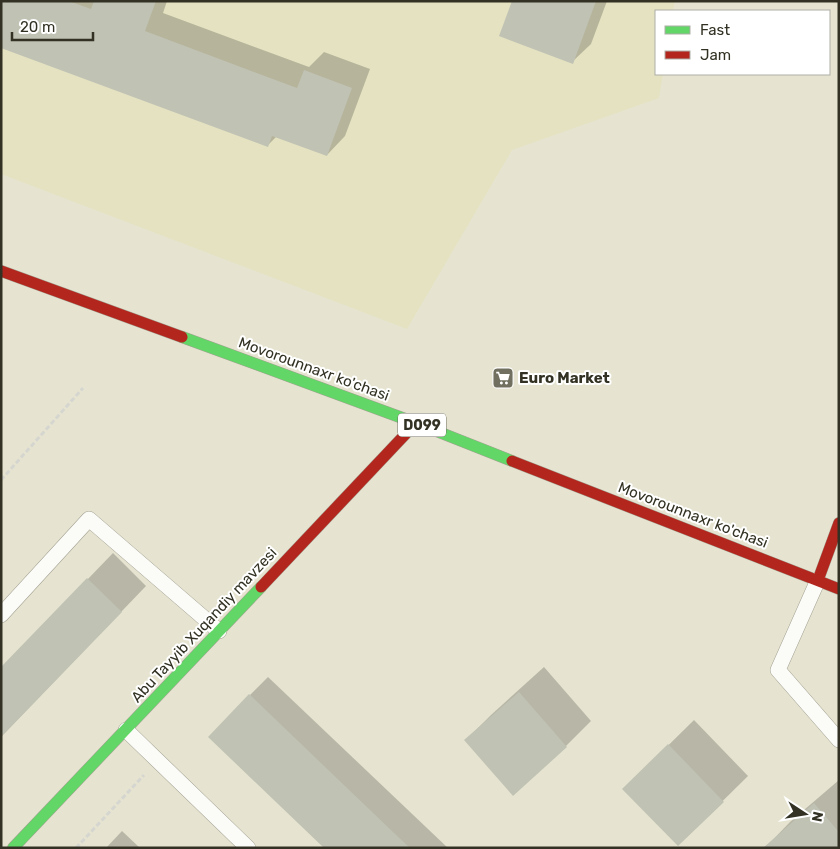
<svg xmlns="http://www.w3.org/2000/svg" width="840" height="849" font-family="Rubik,sans-serif">
<style>
.built{fill:#e4e2c1}
.shadow{fill:#0003}
.building{fill:#c0c2b4}
.lines{fill:none;stroke-linecap:round;stroke-linejoin:round}
.lane-casing{stroke:#a3a192;stroke-width:16}
.fast-casing{stroke:#a3a192;stroke-width:12}
.jam-casing{stroke:#a3a192;stroke-width:12}
.path{stroke:#d6d6d0;stroke-width:3;stroke-dasharray:5 2.5;stroke-linecap:butt}
.lane{stroke:#fbfbf8;stroke-width:15}
.fast{stroke:#63d668;stroke-width:11}
.jam{stroke:#b3261e;stroke-width:11}
.labels{text-anchor:middle;dominant-baseline:central;stroke-width:4;stroke-linejoin:round;paint-order:stroke}
.shield{fill:#fff;stroke:#706f65;stroke-width:1}
.shield-label{font-size:14px;font-weight:bold;fill:#323123}
.street-label{font-size:15px;fill:#323123;stroke:#fff}
.poi-label{font-size:15px;font-weight:bold;fill:#323123;stroke:#fff;text-anchor:start}
</style>
<rect width="100%" height="100%" fill="#e6e4d0"/>
<polygon class="built" points="1,1 675,1 673,11 656,11 656,74 663,74 659,98 512,150 407,329 1,174"/>
<g class="shadow">
<polygon points="1,1 167,1 163,13 309,67 324,52 370,69 345,136 327,155 277,136 268,145"/>
<polygon points="513,1 607,1 591,44 572,62"/>
<polygon points="113,553 146,586 1,737 1,669"/>
<polygon points="544,667 591,721 566,746 466,740 491,715"/>
<polygon points="268,677 448,848 326,848 250,695"/>
<polygon points="694,720 748,776 678,845 624,789"/>
<polygon points="839,780 839,848 765,848 790,822"/>
<polygon points="122,831 140,848 106,848"/>
</g>
<g class="building">
<polygon points="1,1 69,1 91,9 94,1 156,1 145,31 297,88 304,70 352,88 327,156 272,136 268,147 1,48"/>
<polygon points="512,1 596,1 573,64 499,36"/>
<polygon points="87,578 122,612 1,737 1,667"/>
<polygon points="519,692 567,747 513,796 464,740"/>
<polygon points="249,694 394,833 410,848 324,848 208,737"/>
<polygon points="668,744 724,802 678,846 622,789"/>
<polygon points="814,803 839,832 839,848 763,848"/>
</g>
<g class="lines">
<g class="lane-casing">
<g id="lane">
<polyline points="818,580 778,670 839,740"/>
<polyline points="1,615 89,519 219,631"/>
<polyline points="126,730 248,848"/>
</g>
</g>
<g class="fast-casing">
<g id="fast">
<polyline points="182,337 416,423 512,461"/>
<polyline points="13,848 261,587"/>
</g>
</g>
<g class="jam-casing">
<g id="jam">
<polyline points="1,271 182,337"/>
<polyline points="512,461 839,589"/>
<polyline points="818,580 839,523"/>
<polyline points="261,587 416,423"/>
</g>
</g>
<g class="path">
<polyline points="1,480 83,388"/>
<polyline points="76,848 144,775"/>
</g>
<use href="#lane" class="lane"/>
<use href="#fast" class="fast"/>
<use href="#jam" class="jam"/>
</g>
<defs>
<g id="supermarket-square" transform="scale(1.125)"><rect x="-9" y="-9" width="18" height="18" rx="4" fill="#717060" stroke="#fff"/><path d="M-6-5.5h2.5l.6 2H6L4.5 2H-2.5L-4.4-4H-6ZM-1.5 3.2a1.3 1.3 0 1 0 .1 0ZM3 3.2a1.3 1.3 0 1 0 .1 0Z" fill="#fff"/></g>
</defs>
<g fill-rule="evenodd">
<use href="#supermarket-square" x="503" y="378"/>
</g>
<g class="labels">
<rect class="shield" x="398" y="413.5" width="48" height="23" rx="4"/>
<g class="shield-label">
<text x="422" y="425">D099</text>
</g>
<g class="street-label">
<text transform="translate(314 369) rotate(20)">Movorounnaxr ko'chasi</text>
<text transform="translate(693 515) rotate(21)">Movorounnaxr ko'chasi</text>
<text transform="translate(204 625) rotate(-47)">Abu Tayyib Xuqandiy mavzesi</text>
</g>
<g class="poi-label">
<text x="519" y="378">Euro Market</text>
</g>
</g>
<rect width="840" height="849" fill="none" stroke="#323123" stroke-width="5"/>
<rect x="655" y="10" width="175" height="65" fill="#ffffff" stroke="#adada7"/>
<rect x="665" y="26" width="25" height="8" fill="#63d668" stroke="#adada7"/>
<text x="700" y="35" font-size="15" fill="#323123">Fast</text>
<rect x="665" y="51" width="25" height="8" fill="#b3261e" stroke="#adada7"/>
<text x="700" y="60" font-size="15" fill="#323123">Jam</text>
<g transform="translate(805 814) rotate(102)" stroke="#ffffff" stroke-width="4" paint-order="stroke">
<path d="M0-4L9 19L0 12L-9 19Z" fill="#323123"/>
<text y="-8" font-size="14" font-weight="bold" text-anchor="middle" fill="#323123">N</text>
</g>
<path d="M12 32v8h81v-8" fill="none" stroke="#323123" stroke-width="2.5"/>
<text x="20" y="32" font-size="15" fill="#323123" stroke="#ffffff" stroke-width="4" paint-order="stroke">20 m</text>
</svg>
